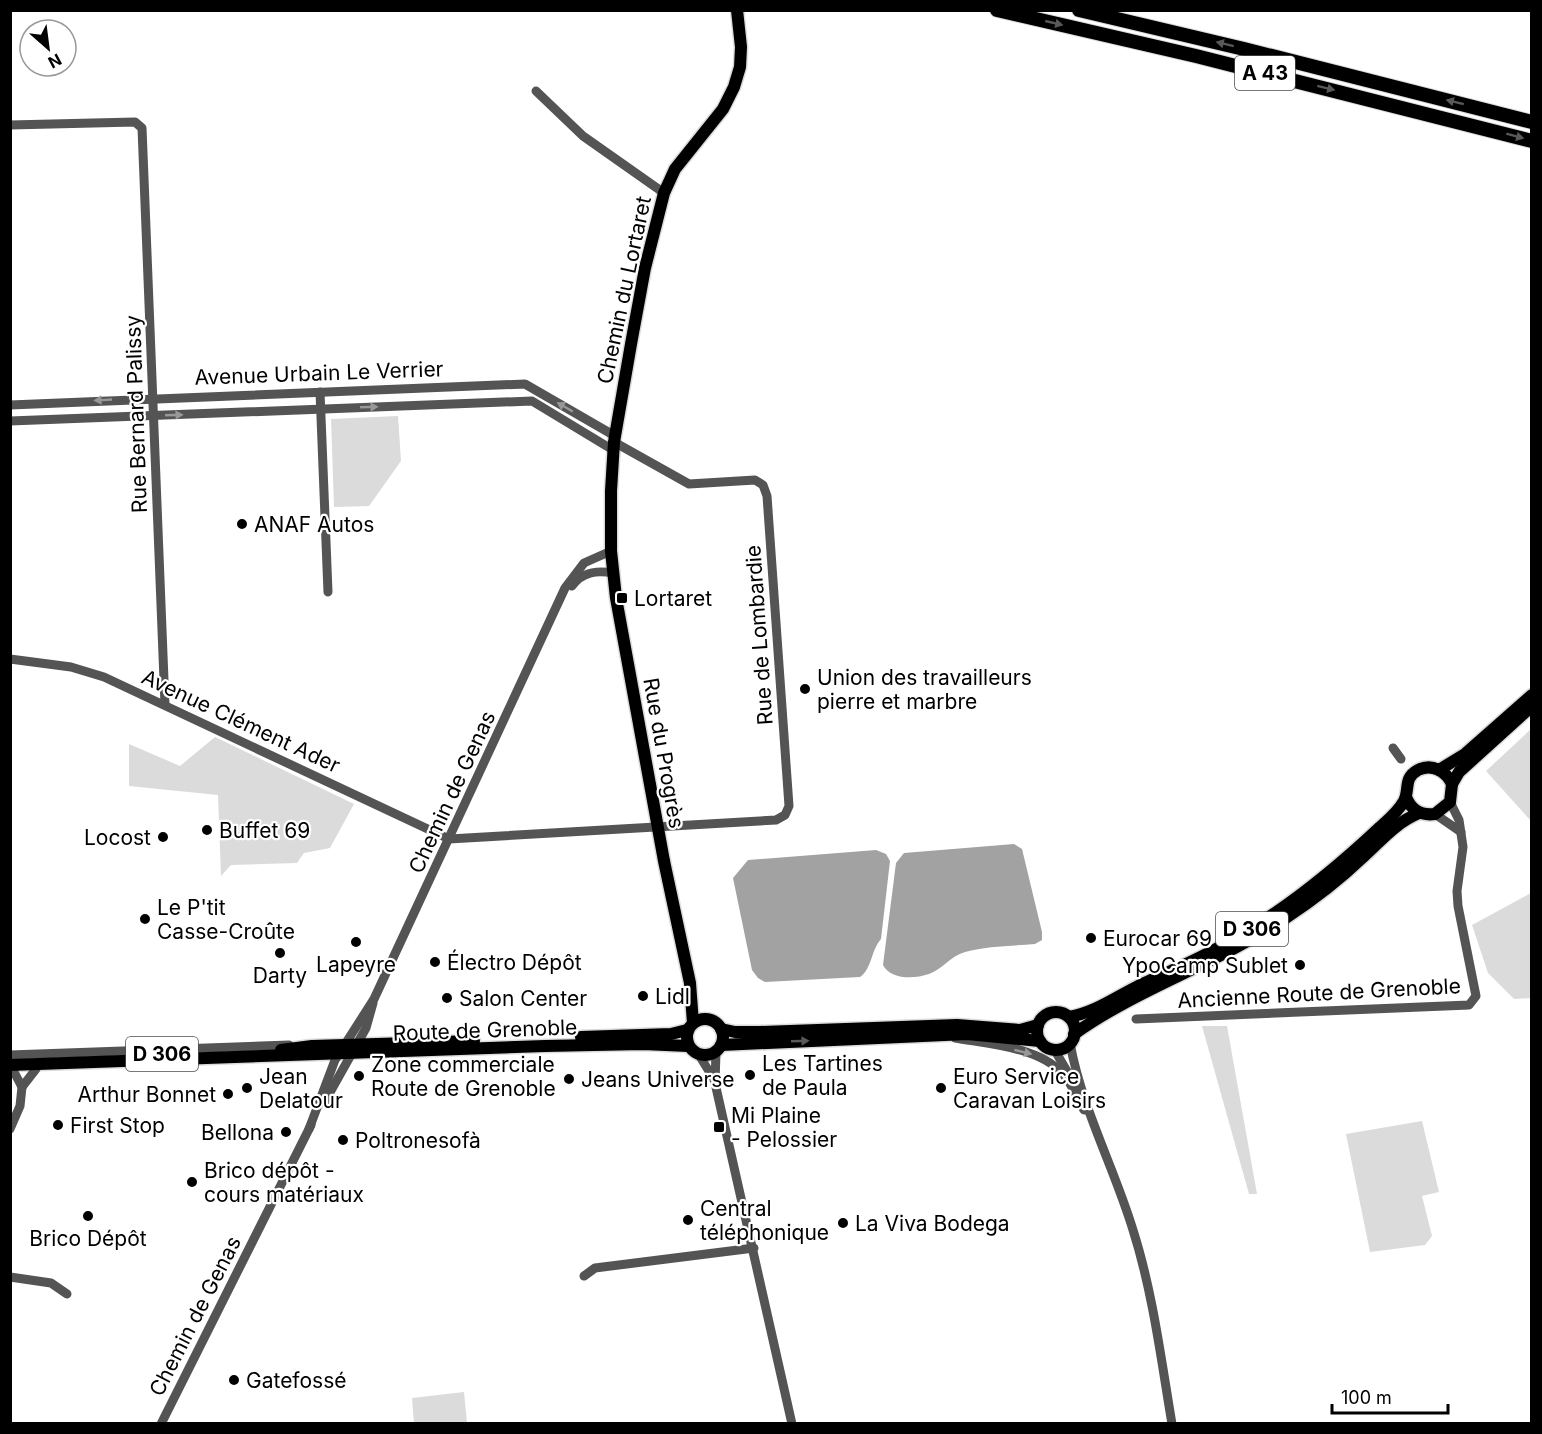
<svg xmlns="http://www.w3.org/2000/svg" width="1542" height="1434" font-family="Inter,sans-serif">
<style>
.green{fill:#dbdbdb}
.water{fill:#a2a2a2}
.lines{fill:none;stroke-linecap:round;stroke-linejoin:round}
.major-casing{stroke:#dbdbdb;stroke-width:15}
.highway-casing{stroke:#dbdbdb;stroke-width:16}
.minor{stroke:#545454;stroke-width:9}
.major{stroke:#000;stroke-width:12}
.highway{stroke:#000;stroke-width:14}
.oneway{fill:#595959}
.oneway2{fill:#989898}
.poi-dot{fill:#000;stroke:#fff;stroke-width:2}
.labels{text-anchor:middle;dominant-baseline:central;stroke-width:4.5;stroke-linejoin:round;paint-order:stroke}
.shield{fill:#fff;stroke:#4c4c4c;stroke-width:1.5}
.shield-label{font-size:20px;font-weight:bold;fill:#000}
.street-label{font-size:21px;fill:#000;stroke:#fff}
.poi-label{font-size:21px;fill:#000;stroke:#fff;text-anchor:start}
</style>
<rect width="100%" height="100%" fill="#fff"/>
<g class="green">
<polygon points="398,416 401,461 369,506 334,507 331,419"/>
<polygon points="1531,729 1531,821 1486,771"/>
<polygon points="215,737 354,804 330,848 304,853 297,863 231,865 221,876 218,795 129,786 129,744 180,766"/>
<polygon points="1531,893 1531,998 1514,999 1488,973 1472,925"/>
<polygon points="1202,1026 1227,1026 1257,1194 1249,1194"/>
<polygon points="1422,1121 1439,1192 1422,1196 1432,1236 1425,1245 1370,1252 1346,1134"/>
<polygon points="464,1392 467,1423 414,1423 412,1398"/>
</g>
<g class="water">
<path d="M1014 844 1022 849 1042 932V940L1035 944C1013 946 987 946 965 952 950 956 943 969 929 974 914 979 891 980 883 965L896 863 904 853Z"/>
<path d="M876 850 886 854 890 861 881 939C871 950 872 969 860 977L765 982 758 978 752 970 733 878 748 860Z"/>
</g>
<g class="lines">
<g class="major-casing">
<g id="major">
<polyline points="1439,770 1465,754 1532,695"/>
<polyline points="1452,784 1459,772 1532,706"/>
<circle cx="1056" cy="1031" r="19"/>
<path d="M1069 1017C1096 1012 1116 997 1140 985 1166 973 1193 962 1218 948 1278 916 1330 874 1379 828 1388 820 1398 812 1404 801 1410 790 1403 778 1418 770 1432 763 1446 771 1452 784L1450 802 1435 814C1421 816 1411 810 1406 797"/>
<circle cx="705" cy="1037" r="18"/>
<polyline points="693,1023 690,983 664,861 616,598 611,551 611,491 614,442 631,344 645,268 664,193 675,169 723,109 734,87 740,67 741,47 737,10"/>
<polyline points="721,1029 735,1032 760,1032 957,1025 1020,1030 1038,1025"/>
<path d="M1074 1034C1140 987 1219 963 1287 917 1313 900 1339 880 1362 858 1381 841 1395 823 1419 813"/>
<polyline points="581,1037 671,1034 687,1030"/>
<polyline points="721,1045 967,1034 1040,1041"/>
<polyline points="281,1050 312,1046 474,1041"/>
<polyline points="10,1065 545,1046 643,1044 688,1046"/>
</g>
</g>
<g class="highway-casing">
<g id="highway">
<polyline points="997,10 1196,56 1532,141"/>
<polyline points="1079,10 1244,49 1532,122"/>
</g>
</g>
<g class="minor">
<polyline points="536,91 583,136 664,193"/>
<polyline points="10,125 135,122 142,128 165,705"/>
<polyline points="320,392 328,592"/>
<polyline points="10,405 525,384 615,436"/>
<polyline points="10,421 532,401 613,450"/>
<path d="M572 586C582 572 596 570 613 573"/>
<polyline points="10,659 71,667 104,677 449,839 776,820 785,815 789,806 767,496 763,485 755,480 689,484 614,442"/>
<polyline points="1393,748 1401,759"/>
<polyline points="1435,814 1461,832"/>
<polyline points="1136,1019 1469,1005 1476,996 1458,906 1457,891 1463,847 1459,820 1450,802"/>
<path d="M955 1038C989 1044 1038 1047 1062 1073 1072 1083 1077 1098 1084 1110"/>
<path d="M1070 1043C1082 1109 1114 1167 1133 1230 1153 1293 1161 1359 1172 1424"/>
<polyline points="1054,1049 1071,1078"/>
<polyline points="716,1052 715,1083 792,1424"/>
<polyline points="10,1055 289,1045"/>
<polyline points="699,1055 715,1081"/>
<polyline points="13,1070 22,1087 36,1069"/>
<polyline points="324,1103 366,1028 373,1003"/>
<polyline points="10,1129 20,1106 22,1087"/>
<polyline points="309,1129 335,1060 374,999 565,588 584,563 611,551"/>
<polyline points="584,1276 595,1268 754,1248"/>
<polyline points="10,1277 51,1283 67,1294"/>
<polyline points="161,1424 311,1125"/>
</g>
<use href="#major" class="major"/>
<use href="#highway" class="highway"/>
</g>
<defs><path id="oneway-solid" d="M-6-.8H1V-3.2L6.5 0L1 3.2V.8H-6Z" transform="scale(1.5)"/></defs>
<g class="oneway">
<use href="#oneway-solid" transform="translate(1054 23) rotate(13)"/>
<use href="#oneway-solid" transform="translate(1225 44) rotate(-166)"/>
<use href="#oneway-solid" transform="translate(1326 88) rotate(14)"/>
<use href="#oneway-solid" transform="translate(1455 102) rotate(-166)"/>
<use href="#oneway-solid" transform="translate(1515 136) rotate(15)"/>
<use href="#oneway-solid" transform="translate(800 1041) rotate(-2)"/>
</g>
<g class="oneway2">
<use href="#oneway-solid" transform="translate(103 400) rotate(177)"/>
<use href="#oneway-solid" transform="translate(369 407) rotate(-2)"/>
<use href="#oneway-solid" transform="translate(565 407) rotate(-150)"/>
<use href="#oneway-solid" transform="translate(174 415) rotate(-2)"/>
<use href="#oneway-solid" transform="translate(1023 1052) rotate(14)"/>
</g>
<g class="poi-dot">
<circle cx="242" cy="524" r="6"/>
<rect x="616" y="592" width="12" height="12" rx="3"/>
<circle cx="805" cy="689" r="6"/>
<circle cx="207" cy="830" r="6"/>
<circle cx="163" cy="837" r="6"/>
<circle cx="145" cy="919" r="6"/>
<circle cx="1091" cy="938" r="6"/>
<circle cx="356" cy="942" r="6"/>
<circle cx="280" cy="953" r="6"/>
<circle cx="435" cy="962" r="6"/>
<circle cx="1300" cy="965" r="6"/>
<circle cx="643" cy="996" r="6"/>
<circle cx="447" cy="998" r="6"/>
<circle cx="750" cy="1075" r="6"/>
<circle cx="359" cy="1076" r="6"/>
<circle cx="569" cy="1079" r="6"/>
<circle cx="247" cy="1088" r="6"/>
<circle cx="941" cy="1088" r="6"/>
<circle cx="228" cy="1094" r="6"/>
<circle cx="58" cy="1125" r="6"/>
<rect x="713" y="1121" width="12" height="12" rx="3"/>
<circle cx="286" cy="1132" r="6"/>
<circle cx="343" cy="1140" r="6"/>
<circle cx="192" cy="1182" r="6"/>
<circle cx="88" cy="1216" r="6"/>
<circle cx="688" cy="1220" r="6"/>
<circle cx="843" cy="1223" r="6"/>
<circle cx="234" cy="1380" r="6"/>
</g>
<g class="labels">
<g class="shield">
<rect x="1235" y="56" width="60" height="34" rx="4.5"/>
<rect x="1216" y="912" width="72" height="34" rx="4.5"/>
<rect x="126" y="1037" width="72" height="34" rx="4.5"/>
</g>
<g class="shield-label">
<text x="1265" y="73">A 43</text>
<text x="1252" y="929">D 306</text>
<text x="162" y="1054">D 306</text>
</g>
<g class="street-label">
<text transform="translate(624 290) rotate(-78)">Chemin du Lortaret</text>
<text transform="translate(319 373) rotate(-2)">Avenue Urbain Le Verrier</text>
<text transform="translate(136 414) rotate(-92)">Rue Bernard Palissy</text>
<text transform="translate(759 635) rotate(-94)">Rue de Lombardie</text>
<text transform="translate(241 721) rotate(25)">Avenue Clément Ader</text>
<text transform="translate(664 753) rotate(80)">Rue du Progrès</text>
<text transform="translate(452 792) rotate(-65)">Chemin de Genas</text>
<text transform="translate(1319 993) rotate(-3)">Ancienne Route de Grenoble</text>
<text transform="translate(485 1030) rotate(-2)">Route de Grenoble</text>
<text transform="translate(195 1316) rotate(-63)">Chemin de Genas</text>
</g>
<g class="poi-label">
<text x="254" y="524">ANAF Autos</text>
<text x="634" y="598">Lortaret</text>
<text x="817" y="677">Union des travailleurs<tspan x="817" dy="24">pierre et marbre</tspan></text>
<text x="219" y="830">Buffet 69</text>
<text x="151" y="837" text-anchor="end">Locost</text>
<text x="157" y="907">Le P'tit<tspan x="157" dy="24">Casse-Croûte</tspan></text>
<text x="1103" y="938">Eurocar 69</text>
<text x="447" y="962">Électro Dépôt</text>
<text x="356" y="964" text-anchor="middle">Lapeyre</text>
<text x="1288" y="965" text-anchor="end">YpoCamp Sublet</text>
<text x="280" y="975" text-anchor="middle">Darty</text>
<text x="655" y="996">Lidl</text>
<text x="459" y="998">Salon Center</text>
<text x="762" y="1063">Les Tartines<tspan x="762" dy="24">de Paula</tspan></text>
<text x="371" y="1064">Zone commerciale<tspan x="371" dy="24">Route de Grenoble</tspan></text>
<text x="259" y="1076">Jean<tspan x="259" dy="24">Delatour</tspan></text>
<text x="953" y="1076">Euro Service<tspan x="953" dy="24">Caravan Loisirs</tspan></text>
<text x="581" y="1079">Jeans Universe</text>
<text x="216" y="1094" text-anchor="end">Arthur Bonnet</text>
<text x="731" y="1115">Mi Plaine<tspan x="731" dy="24">- Pelossier</tspan></text>
<text x="70" y="1125">First Stop</text>
<text x="274" y="1132" text-anchor="end">Bellona</text>
<text x="355" y="1140">Poltronesofà</text>
<text x="204" y="1170">Brico dépôt -<tspan x="204" dy="24">cours matériaux</tspan></text>
<text x="700" y="1208">Central<tspan x="700" dy="24">téléphonique</tspan></text>
<text x="855" y="1223">La Viva Bodega</text>
<text x="88" y="1238" text-anchor="middle">Brico Dépôt</text>
<text x="246" y="1380">Gatefossé</text>
</g>
</g>
<rect width="1542" height="1434" fill="none" stroke="#000000" stroke-width="24"/>
<g transform="translate(48 48) rotate(152)"><circle r="28" fill="#ffffff" stroke="#999999" stroke-width="1.5"/>
<path d="M0-4.5L10 22L0 15L-10 22Z" fill="#000000"/>
<text y="-9" font-size="16" font-weight="bold" text-anchor="middle" fill="#000000">N</text>
</g>
<path d="M1332 1404v9h116v-9" fill="none" stroke="#000000" stroke-width="3"/>
<text x="1341" y="1404" font-size="18" fill="#000000" stroke="#ffffff" stroke-width="4.5" paint-order="stroke">100 m</text>
</svg>
